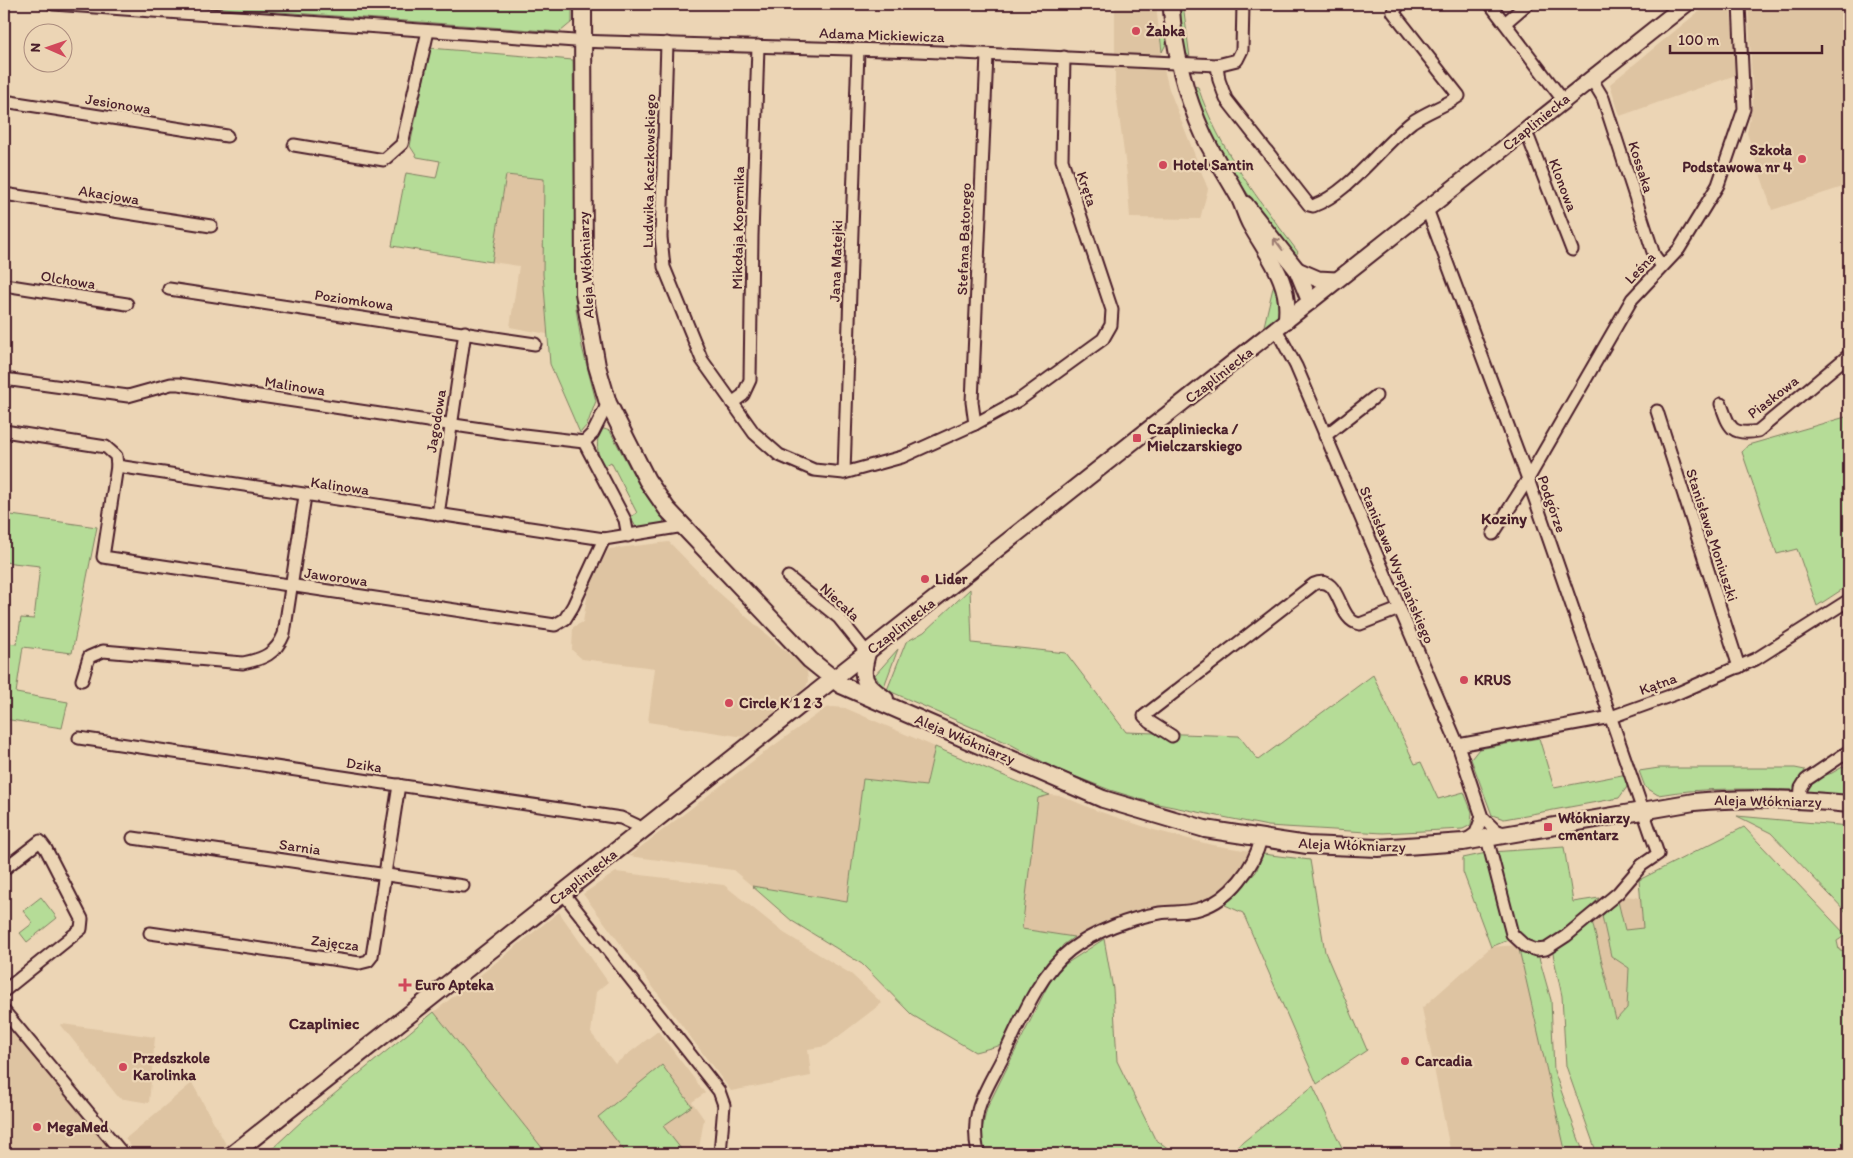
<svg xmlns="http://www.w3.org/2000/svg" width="1853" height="1158" font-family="Itim,sans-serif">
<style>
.built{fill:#dec4a2}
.green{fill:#b5dc97;stroke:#807e61}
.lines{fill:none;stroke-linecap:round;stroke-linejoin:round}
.minor-casing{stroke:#4a1f2b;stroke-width:15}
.tertiary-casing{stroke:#4a1f2b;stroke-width:19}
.secondary-casing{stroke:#4a1f2b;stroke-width:20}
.minor{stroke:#ecd5b5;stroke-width:11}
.tertiary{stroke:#ecd5b5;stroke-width:15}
.secondary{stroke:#ecd5b5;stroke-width:16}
.oneway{stroke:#9b7a70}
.poi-dot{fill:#d1495b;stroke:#ecd5b5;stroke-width:2}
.labels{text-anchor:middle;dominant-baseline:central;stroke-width:4.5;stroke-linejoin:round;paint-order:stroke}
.poi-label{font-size:15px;font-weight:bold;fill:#4a1f2b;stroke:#ecd5b5;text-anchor:start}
.street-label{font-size:15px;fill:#4a1f2b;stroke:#ecd5b5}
.neighbourhood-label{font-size:16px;font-weight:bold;fill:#4a1f2b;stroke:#ecd5b5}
</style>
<rect width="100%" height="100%" fill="#ecd5b5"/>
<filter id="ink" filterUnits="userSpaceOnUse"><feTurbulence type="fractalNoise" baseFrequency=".02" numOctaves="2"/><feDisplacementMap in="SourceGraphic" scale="10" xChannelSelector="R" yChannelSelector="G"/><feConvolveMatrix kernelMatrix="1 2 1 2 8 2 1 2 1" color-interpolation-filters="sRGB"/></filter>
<g filter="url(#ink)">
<g class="built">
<polygon points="1115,4 1156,4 1162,61 1169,89 1208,189 1200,219 1130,218 1127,175 1115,86"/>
<polygon points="1708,4 1725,4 1731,11 1736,75 1620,116 1610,84"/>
<polygon points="1748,4 1849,4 1849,185 1772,210 1747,133 1753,103"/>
<polygon points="506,175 544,179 543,274 547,334 510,327 519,266 492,262"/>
<polygon points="669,542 716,590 807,670 808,681 806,687 744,737 648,722 655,668 582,659 572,650 573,627 583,622 589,585 609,549"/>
<polygon points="833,707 845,708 935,747 926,786 863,779 847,902 752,886 733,870 629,856 762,754 826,708"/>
<polygon points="1050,795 1062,796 1095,810 1154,830 1212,845 1250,851 1249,860 1217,896 1197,905 1158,906 1108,920 1074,937 1022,929 1038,797"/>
<polygon points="616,872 724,885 784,933 851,974 882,1003 826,1046 808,1049 811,1076 731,1091 583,894"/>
<polygon points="1619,895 1641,898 1644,928 1625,930 1618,901"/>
<polygon points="559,912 608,982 596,992 591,1033 615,1064 658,1031 705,1093 692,1102 704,1119 698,1154 547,1154 434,1012"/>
<polygon points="1602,916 1611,956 1629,968 1627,1008 1616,1021 1592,921"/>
<polygon points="1518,945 1566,1154 1451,1154 1422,1008 1491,947"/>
<polygon points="4,1015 70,1093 114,1154 4,1154"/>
<polygon points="62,1024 155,1037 149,1103 119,1098 61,1025"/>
<polygon points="192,1083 228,1148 220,1154 137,1154 125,1139"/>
</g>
<g class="green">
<polygon points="167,4 572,4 572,22 560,32"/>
<polygon points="1178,4 1183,4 1190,58 1184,50"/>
<polygon points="1166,29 1167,42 1162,52 1160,34"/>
<polygon points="430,48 573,60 576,308 582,347 596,401 587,425 580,433 550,364 543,274 544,179 506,175 492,262 392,246 406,173 436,178 440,161 417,157 410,146"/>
<path d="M1193 86 1198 87C1219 150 1259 200 1298 252L1295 257 1236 178 1214 141Z"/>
<polygon points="1275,279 1282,311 1266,328 1264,326"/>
<polygon points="1849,416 1849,585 1817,606 1797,549 1777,554 1742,452 1748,445"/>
<path d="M601 428 610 431 638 483 663 518 664 524 643 528 636 527 630 517 637 513 611 462 603 467C597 453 595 442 601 428Z"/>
<polygon points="4,514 97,527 72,653 23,647 16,693 68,702 62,728 4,719 4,643 17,644 21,618 34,619 40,566 4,562"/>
<polygon points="970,589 972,643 1066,653 1126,732 1239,736 1258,760 1373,675 1415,764 1421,762 1438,799 1464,792 1472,812 1471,825 1463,829 1383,833 1268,826 1153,803 1110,790 1056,769 1010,744 887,690 906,642 924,632"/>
<polygon points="898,649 883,689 875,675"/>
<polygon points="1539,738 1554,788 1627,774 1627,787 1619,798 1504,819 1492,815 1471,759 1479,749"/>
<polygon points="935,747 1050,795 1038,798 1022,929 1074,937 1063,945 1002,1045 975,1052 912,1015 862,964 792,921 752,886 847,902 863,779 926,786"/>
<polygon points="1846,765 1849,765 1849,798 1801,794 1817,778 1832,773"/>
<path d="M1659 768H1795L1805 770 1796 790C1750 789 1704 787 1658 795L1645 787 1639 771Z"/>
<polygon points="1737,816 1849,826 1849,915 1771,833"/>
<path d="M1744 827 1846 935 1837 941 1839 950 1849 951V1154H1597L1566 1066 1562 996 1552 949C1571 943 1576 929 1592 921L1616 1020 1627 1008 1629 968 1611 956 1602 916 1618 901 1625 930 1643 928 1639 880Z"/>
<path d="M1564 847 1573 902 1599 898C1587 911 1561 941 1542 943 1534 944 1527 939 1520 935L1491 947 1463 872V858L1491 852Z"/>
<polygon points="1263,854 1310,860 1325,952 1367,1050 1317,1084 1243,913 1225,905 1256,872"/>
<polygon points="41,897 57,918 27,942 20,933 33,923 23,911"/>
<polygon points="1104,939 1113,989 1117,1061 1155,1139 1176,1154 985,1154 981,1133 987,1108 1055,971"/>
<polygon points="1518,945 1538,954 1551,1000 1554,1071 1584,1154 1566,1154"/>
<polygon points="434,1012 547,1154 261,1154 264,1150 273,1148 304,1119"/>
<polygon points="662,1065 692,1106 663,1126 685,1154 627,1154 598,1117"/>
<polygon points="1313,1086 1345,1154 1228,1154"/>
</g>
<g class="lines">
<g class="minor-casing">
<g id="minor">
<polyline points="53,4 575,41 918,51 1217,65 1237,60 1242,50 1243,4"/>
<polyline points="1490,4 1563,100"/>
<polyline points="1505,23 1527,4"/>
<polyline points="667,43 661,237 664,267 702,360 754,433 779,455 814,470 844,473 902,457 975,424 1019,400 1103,339 1111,325 1112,310 1062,160 1064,57"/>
<path d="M1217 65 1219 80 1226 99 1309 205 1313 206C1350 192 1380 147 1412 122 1426 112 1445 106 1459 96L1393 12 1400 4"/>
<polyline points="1591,78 1603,98 1654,255 1662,266"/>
<polyline points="4,101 227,136"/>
<polyline points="1523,132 1529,139 1572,250"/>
<polyline points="294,145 384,160 402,144 428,31"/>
<polyline points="4,194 211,226"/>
<polyline points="1427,209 1528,479 1658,854 1642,865 1618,893 1566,936 1546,949 1536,950 1525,946 1512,934 1487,838"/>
<polyline points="4,285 127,304"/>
<polyline points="169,289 535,344"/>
<polyline points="1276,329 1296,366 1458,745 1482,817 1495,830 1507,834"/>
<polyline points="4,379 128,396 171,384 179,384 515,434 584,442"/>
<polyline points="608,403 593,433 584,442 625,520 628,536"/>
<polyline points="732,403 743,395 750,380 752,236 758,46"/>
<path d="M1721 404C1729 427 1731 436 1758 431L1849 355"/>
<polyline points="1657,411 1739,667"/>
<polyline points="975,424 972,402 987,55"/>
<polyline points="4,431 106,447 116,456 117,466 604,539 684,526"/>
<polyline points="1325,436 1376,396"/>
<polyline points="117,466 103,557 555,625 565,619 573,606 604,539"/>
<polyline points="844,473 858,50"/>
<polyline points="438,515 465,332"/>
<polyline points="1493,534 1528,479 1632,299 1679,249 1718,185 1744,109 1739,4"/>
<polyline points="788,577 839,618 867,653"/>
<path d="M82 680 89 657 103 651 243 663C263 659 276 654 284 634L305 496"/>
<path d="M1172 736 1150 722 1144 716 1314 584C1342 573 1336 621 1360 624L1399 609"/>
<polyline points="79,738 621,818 636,825 642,830"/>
<polyline points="1458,745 1611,717 1678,693 1756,659 1849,600"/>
<polyline points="1800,800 1801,788 1806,780 1849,751"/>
<polyline points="133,838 463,886"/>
<polyline points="1465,841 1476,833 1482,817"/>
<polyline points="4,869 40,841 46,849 82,919 81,929 4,991"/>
<polyline points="563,893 719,1091 724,1105 720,1154"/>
<polyline points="150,933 360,963 368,961 372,956 399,785"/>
<polyline points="4,1011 123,1154"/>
<path d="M978 1154C969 1110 985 1093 1004 1055 1021 1020 1038 975 1070 950 1095 931 1130 918 1160 913 1174 911 1189 913 1202 908 1230 899 1254 867 1261 839"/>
</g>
</g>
<g class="tertiary-casing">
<g id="tertiary">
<path d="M1171 4C1174 49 1185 95 1204 136 1214 157 1227 176 1238 196 1243 205 1245 215 1250 224 1268 256 1292 283 1286 321"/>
<polyline points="1245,204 1297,270 1310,302"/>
<polyline points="1297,270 1318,279 1336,280"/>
<polyline points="832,680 1686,4"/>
</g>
</g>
<g class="secondary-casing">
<g id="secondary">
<path d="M583 4 584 293 597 366 608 403 647 480 667 509 810 660 841 685 1103 799 1205 829 1307 845 1378 848 1463 842 1694 802C1746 797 1797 799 1849 804"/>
<path d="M867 653C860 678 863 684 885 699"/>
<polyline points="233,1154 832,680"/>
</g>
</g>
<use href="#minor" class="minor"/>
<use href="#tertiary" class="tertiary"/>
<use href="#secondary" class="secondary"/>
</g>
<defs><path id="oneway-shaft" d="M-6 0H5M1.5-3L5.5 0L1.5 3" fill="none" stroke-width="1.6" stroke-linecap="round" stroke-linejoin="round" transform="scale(1.25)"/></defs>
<use class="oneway" href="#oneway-shaft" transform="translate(1278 244) rotate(-127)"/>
</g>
<g class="poi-dot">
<circle cx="1136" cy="31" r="5"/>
<circle cx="1802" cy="159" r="5"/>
<circle cx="1163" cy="165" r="5"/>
<rect x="1132" y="433" width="10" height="10" rx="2.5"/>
<circle cx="925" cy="579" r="5"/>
<circle cx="1464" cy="680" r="5"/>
<circle cx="729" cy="703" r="5"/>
<rect x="1543" y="822" width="10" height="10" rx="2.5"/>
<path d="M402.5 977.5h5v5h5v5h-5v5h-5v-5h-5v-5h5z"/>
<circle cx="1405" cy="1061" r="5"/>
<circle cx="123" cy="1067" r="5"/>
<circle cx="37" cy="1127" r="5"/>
</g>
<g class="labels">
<g class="poi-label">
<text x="1146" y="31">Żabka</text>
<text x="1792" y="150" text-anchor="end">Szkoła<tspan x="1792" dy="17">Podstawowa nr 4</tspan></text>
<text x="1173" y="165">Hotel Santin</text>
<text x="1147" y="429">Czapliniecka /<tspan x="1147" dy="17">Mielczarskiego</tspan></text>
<text x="935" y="579">Lider</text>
<text x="1474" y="680">KRUS</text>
<text x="739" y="703">Circle K 1 2 3</text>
<text x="1558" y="818">Włókniarzy<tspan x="1558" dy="17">cmentarz</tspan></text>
<text x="415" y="985">Euro Apteka</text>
<text x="133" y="1058">Przedszkole<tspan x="133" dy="17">Karolinka</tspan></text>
<text x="1415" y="1061">Carcadia</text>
<text x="47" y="1127">MegaMed</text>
</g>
<g class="street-label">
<text transform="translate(882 35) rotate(2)">Adama Mickiewicza</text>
<text transform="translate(118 104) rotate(9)">Jesionowa</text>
<text transform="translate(1536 122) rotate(-39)">Czapliniecka</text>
<text transform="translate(1641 167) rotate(72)">Kossaka</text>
<text transform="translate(649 171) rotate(-89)">Ludwika Kaczkowskiego</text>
<text transform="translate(1563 185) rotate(69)">Klonowa</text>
<text transform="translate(1087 189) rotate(71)">Kręta</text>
<text transform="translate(109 195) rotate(9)">Akacjowa</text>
<text transform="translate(738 228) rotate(-89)">Mikołaja Kopernika</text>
<text transform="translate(964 239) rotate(-88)">Stefana Batorego</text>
<text transform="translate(836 261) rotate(-88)">Jana Matejki</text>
<text transform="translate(586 265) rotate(-93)">Aleja Włókniarzy</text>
<text transform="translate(1640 268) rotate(-47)">Leśna</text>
<text transform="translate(68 280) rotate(9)">Olchowa</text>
<text transform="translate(354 300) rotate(8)">Poziomkowa</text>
<text transform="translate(1219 375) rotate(-38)">Czapliniecka</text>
<text transform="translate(295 386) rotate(9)">Malinowa</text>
<text transform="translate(1773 397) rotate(-38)">Piaskowa</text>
<text transform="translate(436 421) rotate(-81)">Jagodowa</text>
<text transform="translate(340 486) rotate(8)">Kalinowa</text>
<text transform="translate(1552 504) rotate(71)">Podgórze</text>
<text transform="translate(1712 535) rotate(72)">Stanisława Moniuszki</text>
<text transform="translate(1397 565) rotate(67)">Stanisława Wyspiańskiego</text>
<text transform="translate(336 577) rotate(8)">Jaworowa</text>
<text transform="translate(840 602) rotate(43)">Niecała</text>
<text transform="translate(901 626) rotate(-38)">Czapliniecka</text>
<text transform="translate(1658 684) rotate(-20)">Kątna</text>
<text transform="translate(965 739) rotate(23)">Aleja Włókniarzy</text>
<text transform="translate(364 765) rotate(8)">Dzika</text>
<text transform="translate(1768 801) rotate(1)">Aleja Włókniarzy</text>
<text transform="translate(1352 845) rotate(2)">Aleja Włókniarzy</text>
<text transform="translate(300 847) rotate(8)">Sarnia</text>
<text transform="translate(583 877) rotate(-38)">Czapliniecka</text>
<text transform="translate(335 943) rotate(7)">Zajęcza</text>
</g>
<g class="neighbourhood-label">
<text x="1504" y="518">Koziny</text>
<text x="324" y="1023">Czapliniec</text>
</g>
</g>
<rect width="1853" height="1158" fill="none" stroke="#ecd5b5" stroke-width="20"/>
<rect x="10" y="10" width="1833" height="1138" fill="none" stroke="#4a1f2b" stroke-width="2" filter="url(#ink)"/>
<g transform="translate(48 48) rotate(272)"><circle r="24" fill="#ecd5b5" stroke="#ab8c7e"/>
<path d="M0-4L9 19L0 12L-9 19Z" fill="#d1495b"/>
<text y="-8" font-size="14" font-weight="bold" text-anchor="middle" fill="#4a1f2b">N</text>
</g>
<path d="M1670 45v8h152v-8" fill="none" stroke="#4a1f2b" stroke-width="2.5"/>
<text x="1678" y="45" font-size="15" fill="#4a1f2b" stroke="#ecd5b5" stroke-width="4" paint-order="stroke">100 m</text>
</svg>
